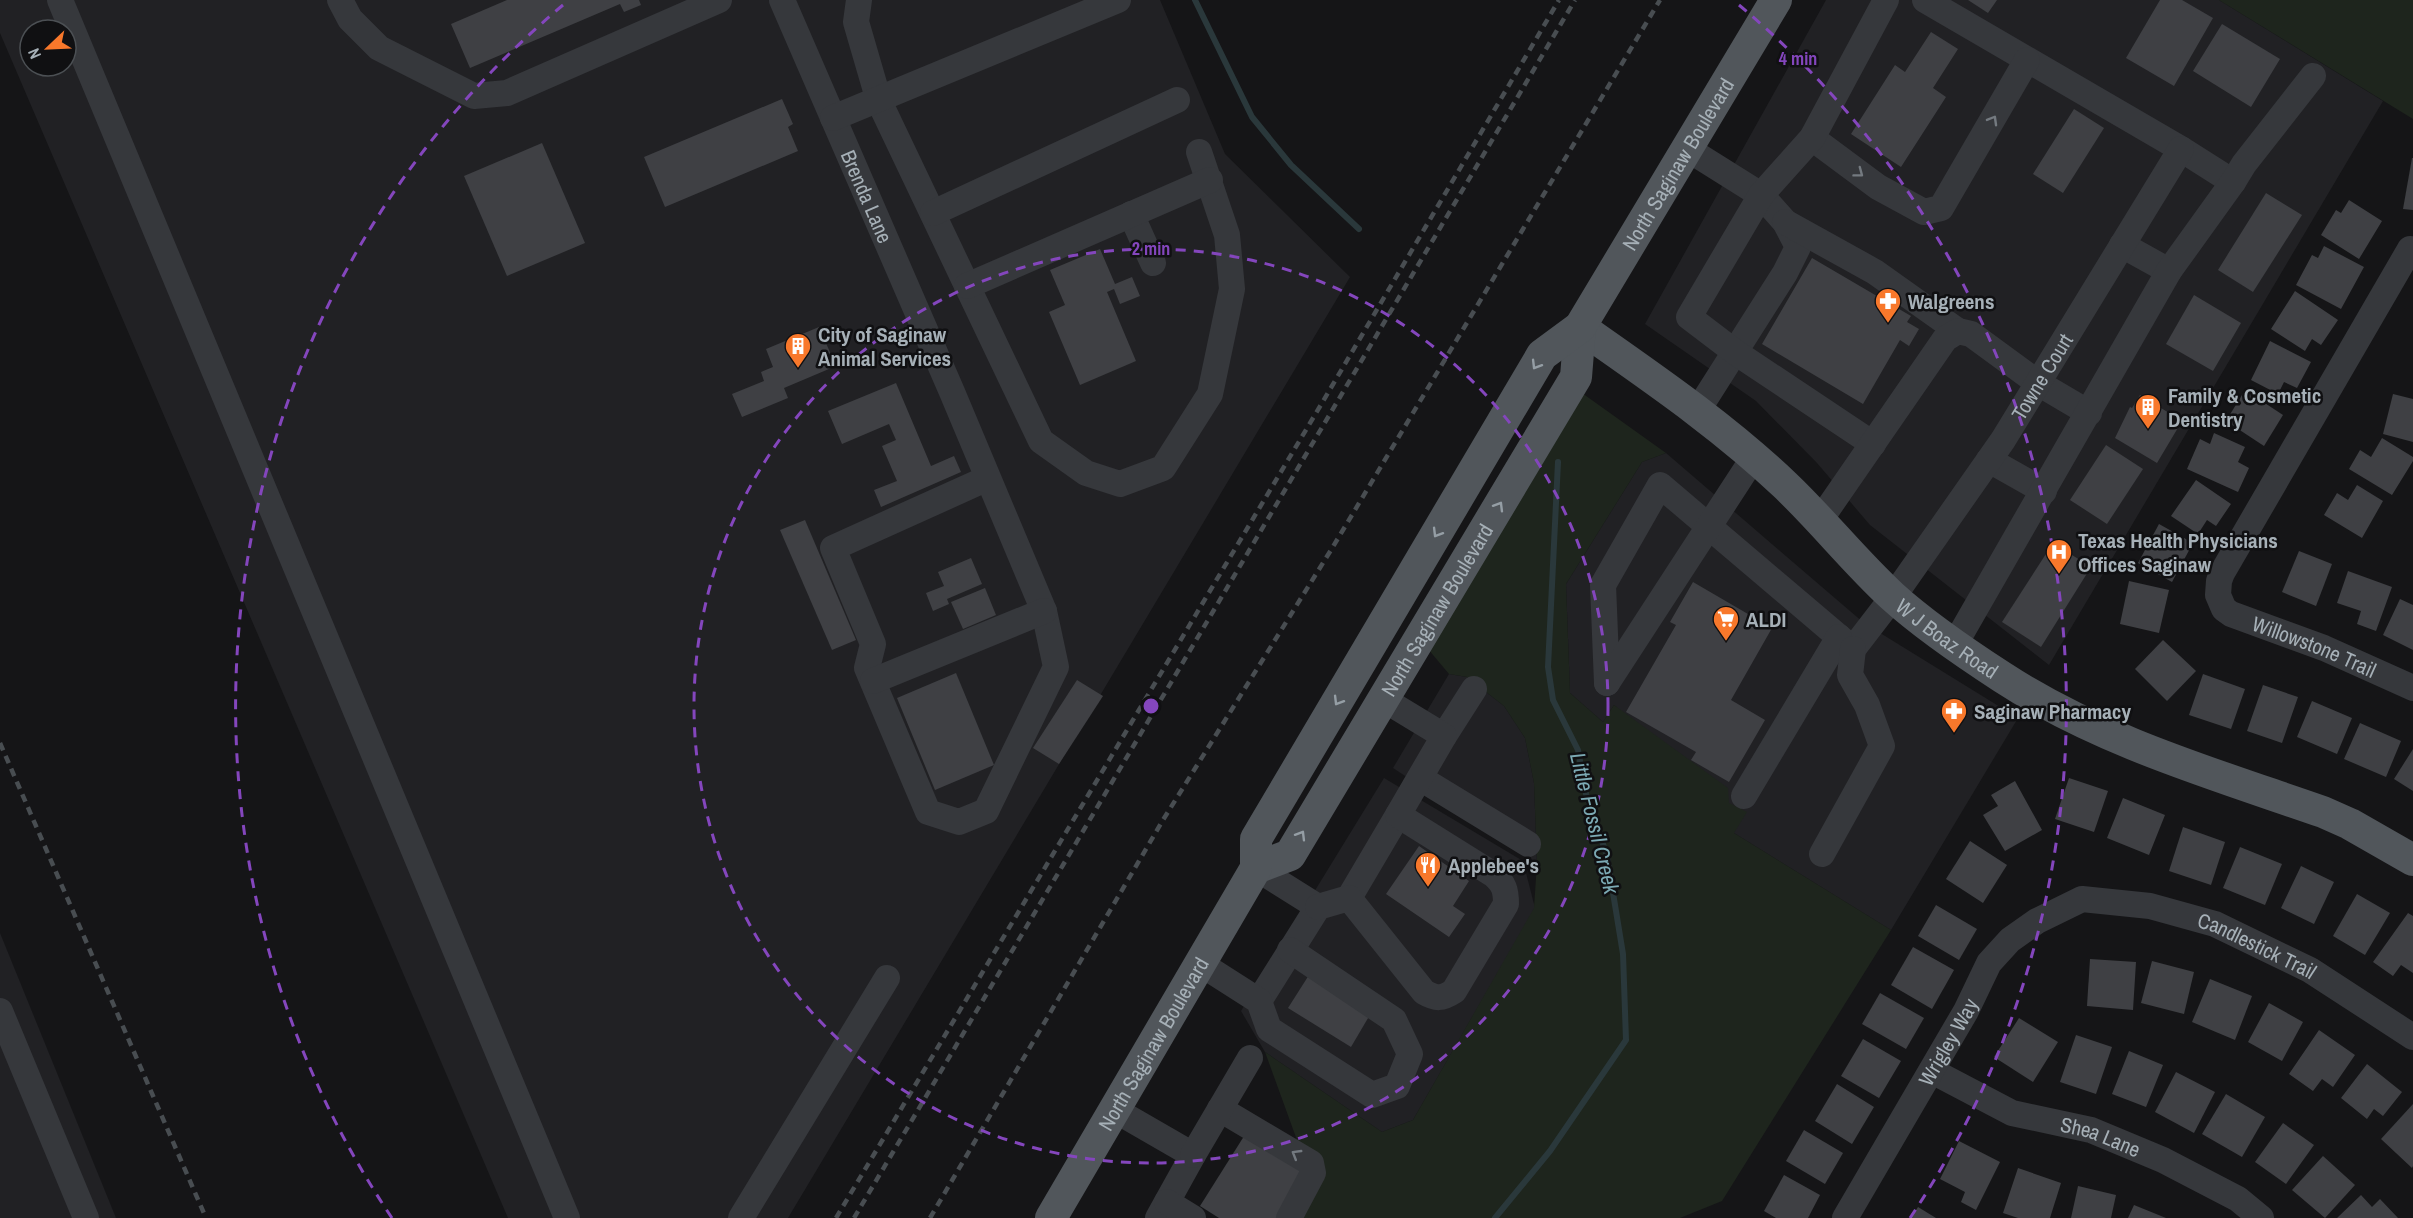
<svg xmlns="http://www.w3.org/2000/svg" width="2413" height="1218" font-family="'Archivo Narrow',sans-serif">
<style>
.built{fill:#212124;fill-rule:evenodd}
.green{fill:#1e251d}
.lines{fill:none;stroke-linecap:round;stroke-linejoin:round}
.stream{stroke:#2a383b;stroke-width:6}
.building{fill:#3f4044}
.minor{stroke:#36383c;stroke-width:26}
.major{stroke:#51565b;stroke-width:32}
.rail{stroke:#484d51;stroke-width:4.5;stroke-dasharray:8 6;stroke-linecap:butt}
.oneway{stroke:#747a80}
.oneway2{stroke:#959ea5}
.ring{fill:none;stroke:#8446bd;stroke-width:3;stroke-dasharray:10 8}
.labels{text-anchor:middle;dominant-baseline:central;stroke-width:5;stroke-linejoin:round;paint-order:stroke}
.street-label{font-size:21px;fill:#a6b0b7;stroke:#101012}
.poi-label{font-size:21px;font-weight:bold;fill:#a6b0b7;stroke:#101012;text-anchor:start}
.water-label{font-size:22px;font-style:italic;fill:#7caab4;stroke:#101012}
.centre{fill:#8446bd;stroke:#101012;stroke-width:3}
.ring-label{font-size:18px;text-anchor:middle;font-weight:bold;fill:#8446bd;stroke:#101012;stroke-width:5;stroke-linejoin:round;paint-order:stroke}
</style>
<rect width="100%" height="100%" fill="#151517"/>
<g class="built">
<path d="M0 0H1160L1225 154 1350 277 788 1218H508L0 33ZM30 30H66V66H30Z"/>
<polygon points="1826,0 2219,0 2383,101 2049,665 1870,525 1817,463 1756,401 1645,324"/>
<polygon points="1666,453 1864,623 2018,718 1891,930 1734,833 1729,804 1614,705 1603,722 1570,693 1566,584 1642,462"/>
<polygon points="1449,674 1467,677 1504,706 1525,738 1534,783 1537,863 1393,768"/>
<polygon points="1384,778 1523,861 1535,908 1413,1120 1382,1132 1265,1052 1241,1011"/>
<polygon points="0,933 116,1218 0,1218"/>
</g>
<g class="green">
<polygon points="2219,0 2413,0 2413,119"/>
<polygon points="1582,393 1666,453 1642,462 1566,584 1570,693 1603,722 1614,705 1728,788 1729,803 1747,812 1734,833 1891,930 1722,1201 1680,1218 1277,1218 1310,1176 1265,1052 1382,1132 1413,1120 1534,908 1537,863 1534,783 1525,738 1504,706 1467,677 1449,674 1428,649"/>
</g>
<g class="lines">
<g class="stream">
<polyline points="1195,0 1252,117 1291,165 1359,229"/>
<polyline points="1495,1218 1550,1151 1626,1040 1623,954 1607,856 1586,794 1578,750 1553,700 1548,667 1558,462"/>
</g>
</g>
<g class="building">
<polygon points="507,0 639,0 641,5 624,12 620,4 470,68 451,24"/>
<polygon points="1968,0 1997,0 1988,13"/>
<polygon points="2160,0 2182,0 2213,18 2174,86 2126,58"/>
<polygon points="2222,24 2280,59 2251,107 2193,71"/>
<polygon points="1931,32 1958,49 1933,88 1946,97 1901,167 1851,134 1895,65 1905,72"/>
<polygon points="782,99 793,124 788,127 798,151 665,207 644,157"/>
<polygon points="2074,109 2104,128 2063,193 2033,174"/>
<polygon points="542,143 585,243 507,276 464,176"/>
<polygon points="2412,158 2413,158 2413,210 2403,209"/>
<polygon points="2266,193 2302,215 2253,292 2218,270"/>
<polygon points="2349,200 2382,221 2359,259 2321,235 2336,210 2341,213"/>
<polygon points="2324,246 2364,267 2341,309 2296,285 2312,255 2318,258"/>
<polygon points="1100,249 1115,284 1132,277 1140,296 1120,304 1114,289 1107,292 1136,361 1080,385 1049,312 1065,305 1050,270"/>
<polygon points="1812,258 1911,316 1907,322 1919,329 1909,346 1900,340 1863,404 1762,344"/>
<polygon points="2295,291 2338,320 2321,345 2312,339 2305,351 2271,329"/>
<polygon points="2194,295 2241,323 2213,371 2166,344"/>
<polygon points="819,327 836,366 784,388 788,398 742,417 732,394 764,381 761,372 773,367 766,349"/>
<polygon points="2270,341 2311,362 2297,388 2284,382 2278,394 2251,380"/>
<polygon points="896,383 931,466 954,456 961,472 881,507 874,490 897,481 882,446 896,440 889,424 842,444 828,411"/>
<polygon points="2245,390 2283,415 2264,446 2226,421"/>
<polygon points="2393,394 2413,399 2413,442 2383,434"/>
<polygon points="2140,395 2182,421 2157,463 2115,438 2130,407 2132,408"/>
<polygon points="2214,433 2245,447 2238,462 2249,468 2238,492 2187,469 2200,439 2210,444"/>
<polygon points="2382,438 2413,457 2413,461 2392,495 2349,469 2360,450 2371,457"/>
<polygon points="2106,445 2143,469 2107,524 2070,500"/>
<polygon points="2196,480 2231,504 2216,526 2207,520 2198,534 2171,516"/>
<polygon points="2357,485 2383,501 2362,538 2324,515 2337,493 2348,500"/>
<polygon points="805,520 856,640 832,650 780,530"/>
<polygon points="2159,524 2193,543 2172,582 2138,563"/>
<polygon points="2053,543 2091,567 2041,647 2002,622"/>
<polygon points="2299,551 2332,564 2316,606 2282,592"/>
<polygon points="971,558 982,584 947,599 949,604 933,611 926,593 944,586 938,572"/>
<polygon points="2348,571 2392,587 2376,631 2357,624 2361,611 2337,603"/>
<polygon points="2129,581 2169,590 2159,633 2120,624"/>
<polygon points="1693,582 1772,628 1731,700 1765,720 1729,782 1691,760 1696,752 1626,712 1676,625 1670,622"/>
<polygon points="985,588 996,615 963,629 951,602"/>
<polygon points="2400,599 2413,605 2413,650 2383,635"/>
<polygon points="2163,640 2196,671 2167,701 2135,669"/>
<polygon points="956,673 994,765 935,790 897,698"/>
<polygon points="2203,674 2245,689 2231,729 2189,715"/>
<polygon points="1077,680 1103,696 1059,764 1033,748"/>
<polygon points="2263,685 2298,697 2282,743 2247,731"/>
<polygon points="2312,701 2352,718 2337,754 2297,737"/>
<polygon points="2360,723 2401,741 2386,777 2344,759"/>
<polygon points="2413,749 2413,791 2394,779"/>
<polygon points="2069,778 2108,791 2094,832 2055,819"/>
<polygon points="2015,781 2042,830 2005,851 1983,815 1998,806 1991,795"/>
<polygon points="2123,798 2165,815 2149,855 2107,838"/>
<polygon points="2183,827 2225,842 2211,885 2169,871"/>
<polygon points="1970,841 2007,865 1983,903 1946,879"/>
<polygon points="1419,846 1469,881 1453,906 1465,914 1449,937 1386,894"/>
<polygon points="2240,847 2282,864 2265,905 2223,888"/>
<polygon points="2301,866 2334,882 2314,924 2281,908"/>
<polygon points="2357,894 2390,913 2365,955 2333,936"/>
<polygon points="1936,905 1977,929 1959,960 1918,936"/>
<polygon points="2408,913 2413,916 2413,973 2401,965 2393,976 2373,962"/>
<polygon points="1913,947 1954,970 1932,1009 1891,985"/>
<polygon points="2090,959 2136,962 2133,1010 2087,1006"/>
<polygon points="2152,961 2194,972 2184,1014 2141,1003"/>
<polygon points="1309,975 1371,1013 1351,1047 1288,1008"/>
<polygon points="2210,979 2252,996 2235,1040 2192,1022"/>
<polygon points="1880,993 1924,1018 1906,1049 1862,1024"/>
<polygon points="2269,1003 2303,1022 2282,1061 2248,1042"/>
<polygon points="2019,1018 2058,1042 2033,1082 1994,1057"/>
<polygon points="2319,1030 2355,1055 2333,1087 2322,1079 2313,1091 2289,1074"/>
<polygon points="2076,1035 2112,1047 2096,1094 2060,1082"/>
<polygon points="1863,1039 1901,1061 1879,1098 1841,1076"/>
<polygon points="2129,1051 2163,1065 2146,1107 2112,1094"/>
<polygon points="2367,1064 2402,1092 2383,1116 2374,1109 2367,1119 2341,1098"/>
<polygon points="2176,1072 2215,1092 2194,1133 2155,1112"/>
<polygon points="1837,1084 1874,1107 1852,1144 1815,1121"/>
<polygon points="2226,1094 2265,1117 2242,1157 2202,1134"/>
<polygon points="2413,1104 2413,1166 2412,1168 2381,1139"/>
<polygon points="2283,1123 2314,1145 2286,1184 2255,1162"/>
<polygon points="1804,1130 1843,1153 1825,1184 1786,1161"/>
<polygon points="1246,1133 1306,1170 1277,1218 1219,1218 1200,1206"/>
<polygon points="1959,1141 2000,1162 1976,1210 1961,1202 1965,1192 1940,1179"/>
<polygon points="2323,1156 2355,1185 2325,1218 2292,1190"/>
<polygon points="2018,1168 2061,1183 2050,1218 2018,1218 2003,1213"/>
<polygon points="1784,1175 1820,1195 1808,1218 1776,1218 1764,1211"/>
<polygon points="2078,1186 2116,1195 2111,1218 2071,1218"/>
<polygon points="2361,1195 2372,1207 2380,1199 2398,1218 2337,1218"/>
<polygon points="2134,1205 2166,1218 2128,1218"/>
<polygon points="1918,1207 1936,1218 1911,1218"/>
</g>
<g class="lines">
<g class="minor">
<polyline points="60,0 567,1218"/>
<polyline points="340,0 350,19 379,48 474,96 507,93 719,0"/>
<path id="s1" d="M782 0 952 392 1044 611 1056 667 986 811 959 822 928 812 867 668 873 644 833 548 988 478"/>
<polyline points="859,0 856,22 879,101 1041,441 1086,473 1120,484 1163,468 1210,394 1232,289 1227,235 1199,152"/>
<polyline points="1925,0 2181,149 2233,182"/>
<polyline points="833,118 1118,0"/>
<polyline points="1812,138 1878,187 1924,212 1941,208 2027,60"/>
<polyline points="1686,148 1761,195 1785,222 1798,247 1785,273 1698,410"/>
<polyline points="933,213 1177,100"/>
<polyline points="1131,214 1153,263"/>
<polyline points="1785,222 1875,272 1958,331"/>
<polyline points="2122,245 2169,271"/>
<path id="s2" d="M2413 251 2410 249 2222 573 2219 581 2218 595 2224 609 2231 614 2324 648 2413 688"/>
<polyline points="967,286 1210,180"/>
<polyline points="1873,444 1735,352 1689,317 1761,195 1812,138 1886,0"/>
<polyline points="1989,460 2044,491"/>
<polyline points="1820,520 1945,339 1958,331 1971,334 2038,383 2089,413"/>
<polyline points="1955,644 2169,271 2233,182 2244,164 2313,76"/>
<polyline points="873,681 1044,611"/>
<path id="s3" d="M1607 683 1603 585 1660 485 1853 649 1893 597 2003 440 2181 149"/>
<polyline points="1607,683 1754,457"/>
<polyline points="1444,736 1474,689"/>
<polyline points="1420,778 1528,844"/>
<polyline points="1744,796 1839,637"/>
<polyline points="1822,854 1882,746 1867,705 1850,675 1853,649"/>
<polyline points="1256,868 1318,907 1259,1001"/>
<polyline points="1349,898 1398,815"/>
<path d="M1318 907 1349 898 1424 992C1436 999 1442 999 1454 991L1506 904C1506 890 1504 884 1494 875L1398 815 1444 736 1383 699"/>
<polyline points="1201,964 1259,1001 1269,1029 1372,1095 1397,1086 1410,1054 1394,1020 1290,950"/>
<polyline points="0,1011 86,1218"/>
<path id="s4" d="M1932 1071 2012 1113 2091 1130 2163 1160 2238 1199 2261 1218"/>
<polyline points="1220,1109 1311,1163 1313,1173 1289,1218"/>
<polyline points="1115,1110 1193,1155 1158,1218"/>
<polyline points="1193,1155 1250,1058"/>
<polyline points="1167,1202 1193,1218"/>
<polyline points="741,1218 887,978"/>
<path id="s5" d="M1845 1218 1966 1011 1989 963 2010 940 2037 921 2082 899 2150 906 2215 924 2310 970 2413 1037"/>
</g>
<g class="major">
<path id="s6" d="M1580 327C1651 377 1722 425 1785 485 1822 520 1854 561 1892 596 1925 626 1965 653 2002 677 2100 741 2214 774 2323 812L2350 824 2413 860"/>
<path id="s7" d="M1256 868 1290 855 1576 377 1580 327"/>
<path id="s8" d="M1051 1218 1256 868V839L1542 355 1580 327 1776 0"/>
</g>
<g class="rail">
<polyline points="0,743 206,1218"/>
<polyline points="836,1218 1322,403 1559,0"/>
<polyline points="854,1218 1575,0"/>
<polyline points="930,1218 1163,820 1331,550 1660,0"/>
</g>
</g>
<defs><path id="oneway-chevron" d="M-2-3.5L2.5 0L-2 3.5" fill="none" stroke-width="1.6" stroke-linecap="round" stroke-linejoin="round" transform="scale(1.5)"/></defs>
<g class="oneway">
<use href="#oneway-chevron" transform="translate(1993 120) rotate(-60)"/>
<use href="#oneway-chevron" transform="translate(1859 173) rotate(37)"/>
<use href="#oneway-chevron" transform="translate(1296 1154) rotate(-149)"/>
</g>
<g class="oneway2">
<use href="#oneway-chevron" transform="translate(1536 365) rotate(121)"/>
<use href="#oneway-chevron" transform="translate(1499 506) rotate(-59)"/>
<use href="#oneway-chevron" transform="translate(1437 533) rotate(121)"/>
<use href="#oneway-chevron" transform="translate(1338 701) rotate(121)"/>
<use href="#oneway-chevron" transform="translate(1301 835) rotate(-59)"/>
</g>
<g class="ring">
<circle cx="1151" cy="706" r="457"/>
<path d="M392 1218A915 915 0 0 1 563 5M1739 5A915 915 0 0 1 1910 1218"/>
</g>
<defs>
<g id="pharmacy-pin" transform="scale(1.35)"><path d="M0 17L-7.5 6A9.5 9.5 0 1 1 7.5 6Z" fill="#f8782b" stroke="#101012"/><path d="M-2-6h4v4h4v4h-4v4h-4v-4h-4v-4h4Z" fill="#fff"/></g>
<g id="building-pin" transform="scale(1.35)"><path d="M0 17L-7.5 6A9.5 9.5 0 1 1 7.5 6Z" fill="#f8782b" stroke="#101012"/><path d="M-4-6H4V6H1V3H-1V6H-4ZM-2.5-4.3h1.7v1.8h-1.7ZM.8-4.3h1.7v1.8H.8ZM-2.5-1h1.7V.8h-1.7ZM.8-1h1.7V.8H.8Z" fill="#fff"/></g>
<g id="hospital-pin" transform="scale(1.35)"><path d="M0 17L-7.5 6A9.5 9.5 0 1 1 7.5 6Z" fill="#f8782b" stroke="#101012"/><path d="M-5-5h3v3.5h4V-5h3V5h-3V1.5h-4V5h-3Z" fill="#fff"/></g>
<g id="supermarket-pin" transform="scale(1.35)"><path d="M0 17L-7.5 6A9.5 9.5 0 1 1 7.5 6Z" fill="#f8782b" stroke="#101012"/><path d="M-6-5.5h2.5l.6 2H6L4.5 2H-2.5L-4.4-4H-6ZM-1.5 3.2a1.3 1.3 0 1 0 .1 0ZM3 3.2a1.3 1.3 0 1 0 .1 0Z" fill="#fff"/></g>
<g id="restaurant-pin" transform="scale(1.35)"><path d="M0 17L-7.5 6A9.5 9.5 0 1 1 7.5 6Z" fill="#f8782b" stroke="#101012"/><path d="M-5-6h1v4h1v-4h1v4h1v-4h1v5L-1.5 .5V6h-2V.5L-5-1ZM5-6V6H3V1.5H1.5Q1.5-4 5-6Z" fill="#fff"/></g>
</defs>
<g fill-rule="evenodd">
<use href="#pharmacy-pin" x="1888" y="301"/>
<use href="#building-pin" x="798" y="346"/>
<use href="#building-pin" x="2148" y="407"/>
<use href="#hospital-pin" x="2059" y="552"/>
<use href="#supermarket-pin" x="1726" y="619"/>
<use href="#pharmacy-pin" x="1954" y="711"/>
<use href="#restaurant-pin" x="1428" y="865"/>
</g>
<g class="labels">
<g class="street-label">
<text stroke="none"><textPath href="#s8" startOffset="1234">North Saginaw Boulevard</textPath></text>
<text stroke="none"><textPath href="#s1" startOffset="214">Brenda Lane</textPath></text>
<text stroke="none"><textPath href="#s3" startOffset="798">Towne Court</textPath></text>
<text stroke="none"><textPath href="#s7" startOffset="322">North Saginaw Boulevard</textPath></text>
<text stroke="none"><textPath href="#s6" startOffset="483">W J Boaz Road</textPath></text>
<text stroke="none"><textPath href="#s2" startOffset="514">Willowstone Trail</textPath></text>
<text stroke="none"><textPath href="#s5" startOffset="590">Candlestick Trail</textPath></text>
<text stroke="none"><textPath href="#s5" startOffset="204">Wrigley Way</textPath></text>
<text stroke="none"><textPath href="#s8" startOffset="202">North Saginaw Boulevard</textPath></text>
<text stroke="none"><textPath href="#s4" startOffset="182">Shea Lane</textPath></text>
</g>
<g class="poi-label">
<text x="1908" y="301">Walgreens</text>
<text x="818" y="334">City of Saginaw<tspan x="818" dy="24">Animal Services</tspan></text>
<text x="2168" y="395">Family &amp; Cosmetic<tspan x="2168" dy="24">Dentistry</tspan></text>
<text x="2078" y="540">Texas Health Physicians<tspan x="2078" dy="24">Offices Saginaw</tspan></text>
<text x="1746" y="619">ALDI</text>
<text x="1974" y="711">Saginaw Pharmacy</text>
<text x="1448" y="865">Applebee's</text>
</g>
<g class="water-label">
<text transform="translate(1595 823) rotate(76)">Little Fossil Creek</text>
</g>
</g>
<circle cx="1151" cy="706" r="9" class="centre"/>
<g class="ring-label">
<text x="1798" y="65">4 min</text>
<text x="1151" y="255">2 min</text>
</g>
<g transform="translate(48 48) rotate(247)"><circle r="28" fill="#101012" stroke="#4c5054" stroke-width="1.5"/>
<path d="M0-4.5L10 22L0 15L-10 22Z" fill="#f8782b"/>
<text y="-9" font-size="16" font-weight="bold" text-anchor="middle" fill="#a6b0b7">N</text>
</g>
</svg>
